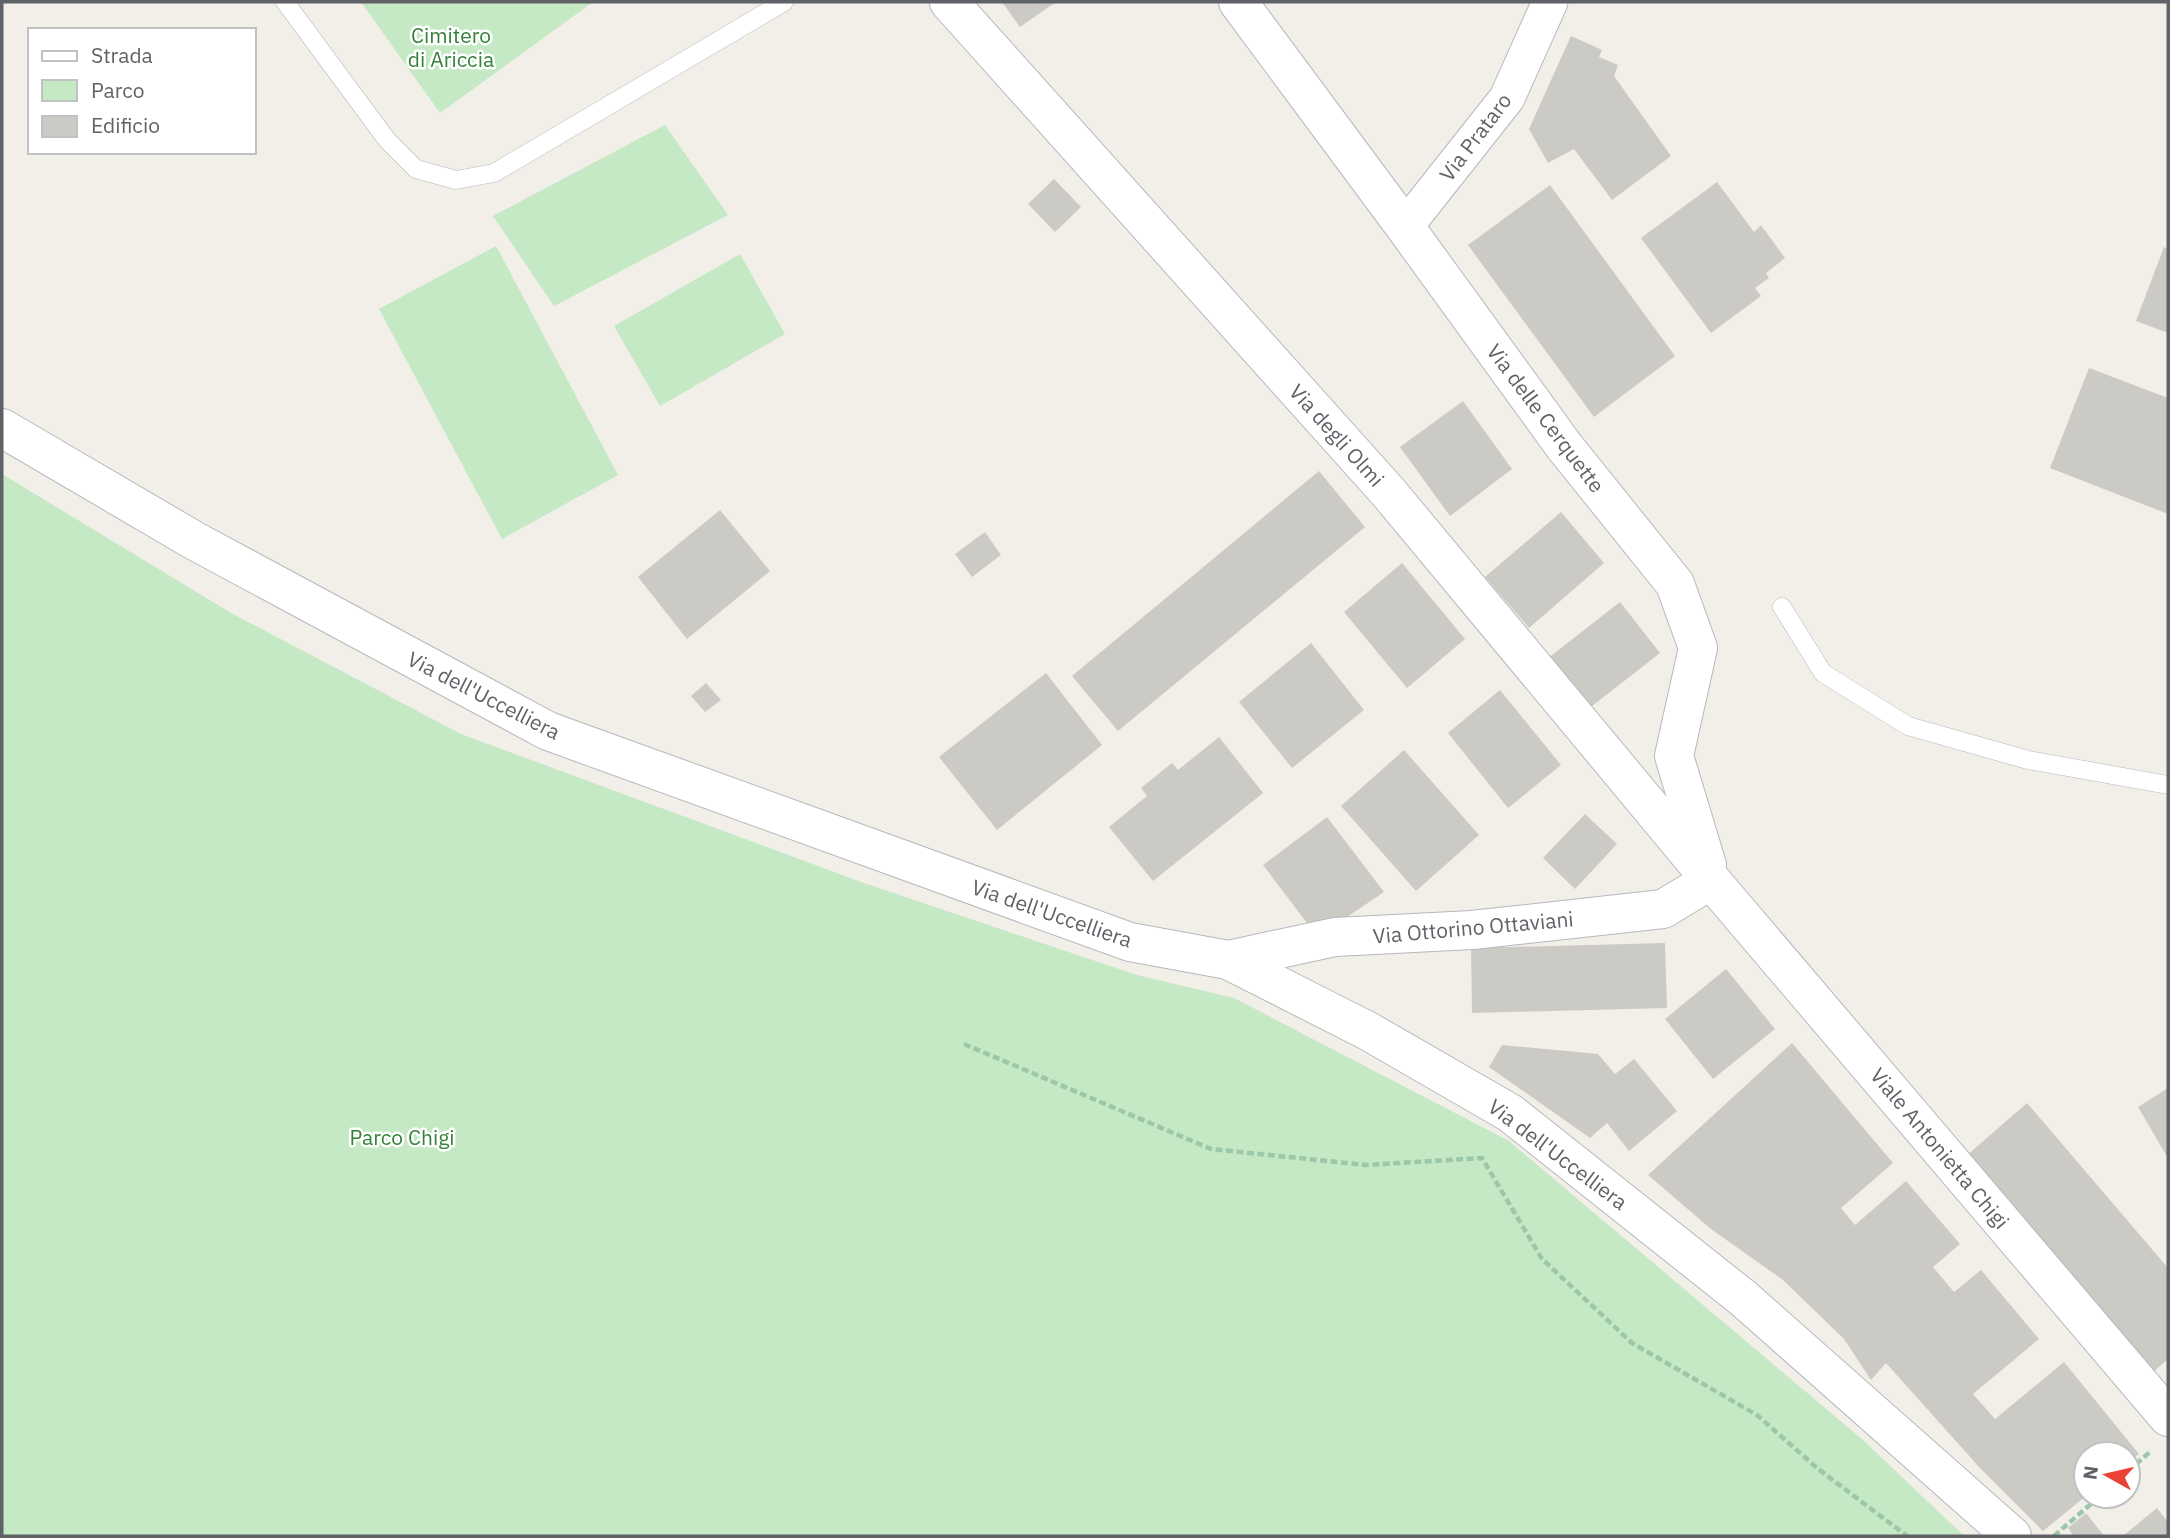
<svg xmlns="http://www.w3.org/2000/svg" width="2170" height="1538" font-family="'IBM Plex Sans',sans-serif">
<style>
.green{fill:#c5e8c5}
.building{fill:#cccac5}
.lines{fill:none;stroke-linecap:round;stroke-linejoin:round}
.service-casing{stroke:#b5b8bc;stroke-width:19}
.minor-casing{stroke:#b5b8bc;stroke-width:37}
.tertiary-casing{stroke:#b5b8bc;stroke-width:40}
.path{stroke:#9cc7a9;stroke-width:4.5;stroke-dasharray:7 3.5;stroke-linecap:butt}
.service{stroke:#fff;stroke-width:18}
.minor{stroke:#fff;stroke-width:35}
.tertiary{stroke:#fff;stroke-width:38}
.labels{text-anchor:middle;dominant-baseline:central;stroke-width:5;stroke-linejoin:round;paint-order:stroke}
.park-label{font-size:21px;fill:#348238;stroke:#fff}
.street-label{font-size:21px;fill:#5f6368;stroke:#fff}
</style>
<rect width="100%" height="100%" fill="#f1efe8"/>
<g class="green">
<polygon points="361,2 593,2 440,113"/>
<polygon points="665,125 728,215 554,306 493,216"/>
<polygon points="496,246 618,475 502,539 379,309"/>
<polygon points="740,254 785,334 660,406 614,326"/>
<polygon points="2,474 231,613 461,734 861,882 1137,975 1234,998 1509,1141 1863,1440 1964,1536 2,1536"/>
</g>
<g class="building">
<polygon points="1002,2 1056,2 1020,27"/>
<polygon points="1571,36 1602,50 1599,57 1618,65 1614,76 1671,156 1612,200 1574,149 1548,163 1529,129"/>
<polygon points="1054,179 1081,207 1055,232 1028,204"/>
<polygon points="1717,182 1754,232 1761,225 1785,258 1766,273 1769,278 1755,288 1761,296 1711,333 1641,238"/>
<polygon points="1550,185 1675,356 1594,417 1468,245"/>
<polygon points="2164,247 2168,249 2168,333 2136,321"/>
<polygon points="2089,368 2168,398 2168,514 2050,468"/>
<polygon points="1463,401 1512,469 1450,516 1400,447"/>
<polygon points="1319,471 1365,527 1118,731 1072,676"/>
<polygon points="720,510 770,571 687,639 638,577"/>
<polygon points="1561,512 1604,563 1529,628 1485,577"/>
<polygon points="985,532 1001,555 972,577 955,554"/>
<polygon points="1402,563 1465,639 1407,688 1344,612"/>
<polygon points="1620,602 1660,653 1587,710 1547,659"/>
<polygon points="1311,643 1364,710 1292,768 1239,702"/>
<polygon points="1046,673 1102,745 997,830 939,757"/>
<polygon points="706,683 721,700 705,712 691,696"/>
<polygon points="1500,690 1561,765 1508,808 1448,733"/>
<polygon points="1219,737 1263,793 1153,881 1109,827 1147,796 1141,788 1172,763 1178,770"/>
<polygon points="1404,750 1479,835 1416,891 1341,806"/>
<polygon points="1585,814 1617,844 1575,889 1543,858"/>
<polygon points="1327,817 1384,892 1334,926 1310,927 1263,865"/>
<polygon points="1665,943 1667,1008 1472,1013 1471,948"/>
<polygon points="1726,969 1775,1029 1713,1079 1665,1019"/>
<polygon points="1792,1043 1893,1163 1841,1208 1855,1225 1906,1181 1960,1244 1933,1267 1954,1292 1981,1270 2039,1339 1973,1394 1995,1419 2064,1362 2139,1454 2128,1462 2128,1454 2086,1454 2086,1496 2043,1531 1980,1468 1886,1363 1871,1380 1844,1339 1783,1280 1711,1229 1648,1175"/>
<polygon points="1502,1045 1598,1054 1615,1074 1634,1059 1677,1111 1629,1151 1607,1123 1590,1138 1489,1067"/>
<polygon points="2168,1088 2168,1158 2138,1107"/>
<polygon points="2027,1103 2168,1268 2168,1359 2151,1374 1965,1157"/>
<polygon points="2157,1508 2168,1522 2168,1536 2123,1536"/>
<polygon points="2086,1513 2104,1536 2074,1536 2068,1528"/>
</g>
<g class="lines">
<g class="service-casing">
<g id="service">
<polyline points="285,2 387,140 416,169 456,180 494,173 784,2"/>
<polyline points="1782,607 1823,673 1908,726 2028,760 2168,785"/>
</g>
</g>
<g class="minor-casing">
<polyline id="minor" points="1405,227 1507,98 1550,2"/>
</g>
<g class="tertiary-casing">
<g id="tertiary">
<polyline points="949,2 1389,493 1711,880 2168,1417"/>
<polyline points="1238,2 1405,227 1564,446 1675,584 1698,648 1674,756 1707,865"/>
<polyline points="2,428 195,541 548,731 1130,942 1228,960 1368,1031 1510,1113 1743,1298 2012,1536"/>
<polyline points="1228,960 1335,937 1472,930 1663,909 1711,880"/>
</g>
</g>
<g class="path">
<polyline points="964,1044 1211,1149 1366,1165 1482,1158 1542,1259 1632,1343 1757,1415 1817,1468 1907,1536"/>
<polyline points="2128,1471 2151,1451"/>
<polyline points="2054,1536 2100,1496"/>
</g>
<use href="#service" class="service"/>
<use href="#minor" class="minor"/>
<use href="#tertiary" class="tertiary"/>
</g>
<g class="labels">
<g class="park-label">
<text x="451" y="35">Cimitero<tspan x="451" dy="24">di Ariccia</tspan></text>
<text x="402" y="1137">Parco Chigi</text>
</g>
<g class="street-label">
<text transform="translate(1475 137) rotate(-53)">Via Prataro</text>
<text transform="translate(1546 418) rotate(53)">Via delle Cerquette</text>
<text transform="translate(1337 435) rotate(48)">Via degli Olmi</text>
<text transform="translate(484 695) rotate(27)">Via dell'Uccelliera</text>
<text transform="translate(1052 913) rotate(19)">Via dell'Uccelliera</text>
<text transform="translate(1473 927) rotate(-5)">Via Ottorino Ottaviani</text>
<text transform="translate(1940 1148) rotate(50)">Viale Antonietta Chigi</text>
<text transform="translate(1558 1154) rotate(37)">Via dell'Uccelliera</text>
</g>
</g>
<rect width="2170" height="1538" fill="none" stroke="#5f6368" stroke-width="7"/>
<rect x="28" y="28" width="228" height="126" fill="#ffffff" stroke="#bfc1c3" stroke-width="2"/>
<rect x="42" y="51" width="35" height="10" fill="#ffffff" stroke="#bfc1c3" stroke-width="2"/>
<text x="91" y="63" font-size="21" fill="#5f6368">Strada</text>
<rect x="42" y="80" width="35" height="21" fill="#c5e8c5" stroke="#bfc1c3" stroke-width="2"/>
<text x="91" y="98" font-size="21" fill="#5f6368">Parco</text>
<rect x="42" y="116" width="35" height="21" fill="#cccac5" stroke="#bfc1c3" stroke-width="2"/>
<text x="91" y="133" font-size="21" fill="#5f6368">Edificio</text>
<g transform="translate(2107 1475) rotate(278)"><circle r="33" fill="#ffffff" stroke="#bfc1c3" stroke-width="2"/>
<path d="M0-5L12 26L0 18L-12 26Z" fill="#ea4335"/>
<text y="-10" font-size="19" font-weight="bold" text-anchor="middle" fill="#5f6368">N</text>
</g>
</svg>
